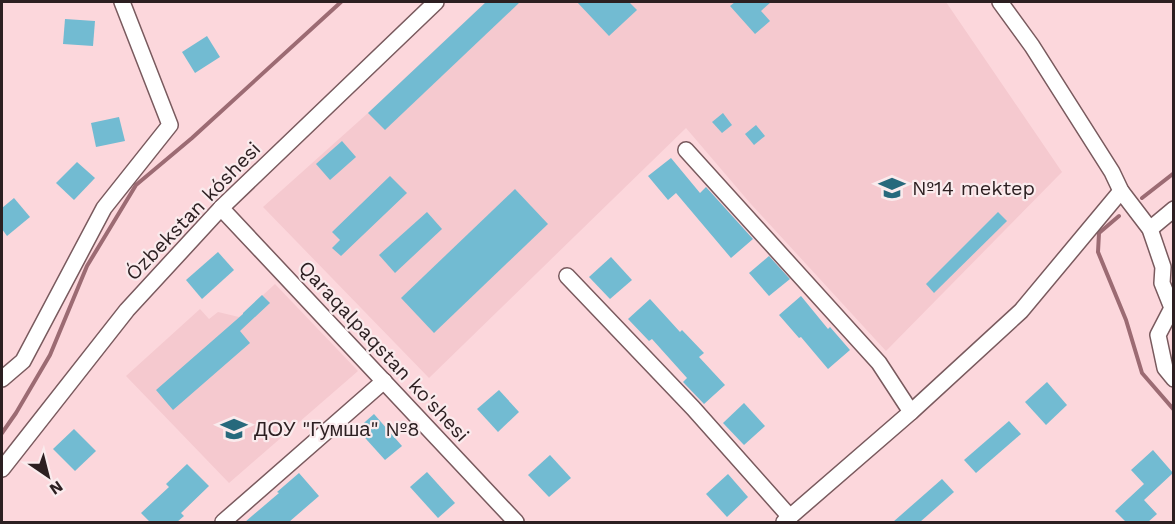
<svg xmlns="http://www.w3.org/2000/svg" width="1175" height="524" font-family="'Work Sans',sans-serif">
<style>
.built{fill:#f5c9cf}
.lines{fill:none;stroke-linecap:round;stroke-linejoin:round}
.stream{stroke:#9c6b73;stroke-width:4}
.building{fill:#72bbd2}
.minor-casing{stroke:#795a5e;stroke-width:18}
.minor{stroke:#fff;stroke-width:15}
.labels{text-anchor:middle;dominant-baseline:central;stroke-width:4.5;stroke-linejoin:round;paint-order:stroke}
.poi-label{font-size:20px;fill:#2c1f21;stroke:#faebed;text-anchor:start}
.street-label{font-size:20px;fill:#2c1f21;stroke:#faebed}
</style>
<rect width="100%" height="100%" fill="#fcd7dc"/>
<g class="built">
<polygon points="486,2 946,2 1062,172 886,351 750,203 686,128 429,378 263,207 368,113"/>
<polygon points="275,284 358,371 229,483 126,376 200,309 209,319 218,312 239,317"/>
</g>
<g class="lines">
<g class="stream">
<polyline points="1142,198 1174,173"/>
<polyline points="1119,216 1099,233 1098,252 1126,320 1142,373 1174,410"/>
<polyline points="2,433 16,413 50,355 87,266 136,185 192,138 341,2"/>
</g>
</g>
<g class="building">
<polygon points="486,2 520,2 385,130 368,113"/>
<polygon points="577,2 629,2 637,10 609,36"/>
<polygon points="735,2 771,2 761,11 770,21 755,34 730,6"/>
<polygon points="65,19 95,21 93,46 63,44"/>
<polygon points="207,36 220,57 195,73 182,52"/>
<polygon points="723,113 732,125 722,133 712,122"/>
<polygon points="119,117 125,141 96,147 91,123"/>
<polygon points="756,125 765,136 754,145 745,134"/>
<polygon points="342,141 356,157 330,180 316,164"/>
<polygon points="671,158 700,193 706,187 753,239 731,258 676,193 668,200 648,176"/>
<polygon points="77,162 95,178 74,200 56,183"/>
<polygon points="390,176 407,193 341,256 332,248 340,240 332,232"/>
<polygon points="515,189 548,224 434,333 401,298"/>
<polygon points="14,198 30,217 7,236 2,229 2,208"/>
<polygon points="427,212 442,229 395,273 379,255"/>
<polygon points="998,212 1007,221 934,293 926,284"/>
<polygon points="218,252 234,270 202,299 186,280"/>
<polygon points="769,256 790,279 769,296 749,273"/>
<polygon points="611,257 632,280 610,299 589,277"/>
<polygon points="262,295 270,303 240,331 250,343 173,410 156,390 243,314 243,313"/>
<polygon points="801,296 828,329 830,327 850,350 828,369 801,337 799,338 779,315"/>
<polygon points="650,299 680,332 682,330 704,353 699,357 725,385 704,404 683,382 687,378 652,339 649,341 628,319"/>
<polygon points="1047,382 1067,405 1046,425 1025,402"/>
<polygon points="499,390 519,412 498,432 477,409"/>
<polygon points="744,403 765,426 744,445 723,423"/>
<polygon points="374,414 402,446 385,460 357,429"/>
<polygon points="1009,421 1021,434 976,473 964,460"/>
<polygon points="74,429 96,451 75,471 53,449"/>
<polygon points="1153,450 1173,473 1144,500 1157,514 1148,522 1126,522 1115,511 1144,484 1131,470"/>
<polygon points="550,455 571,478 549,497 528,475"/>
<polygon points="187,464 209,486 181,513 184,516 177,522 150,522 141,513 169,487 166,484"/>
<polygon points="427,472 455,503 438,518 410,487"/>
<polygon points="299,473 319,496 289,522 245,522 279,493 277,492"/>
<polygon points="728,474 748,497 727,517 706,494"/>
<polygon points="942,479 954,492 920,522 893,522"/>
</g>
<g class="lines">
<g class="minor-casing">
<g id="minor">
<polyline points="1000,2 1032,46 1112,172 1121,191 1150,229 1163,267 1162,283 1172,308 1158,335 1165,368 1174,379"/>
<polyline points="686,150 879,363 911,412"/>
<polyline points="221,208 516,522"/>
<polyline points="1150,229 1174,209"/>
<polyline points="567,276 693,408 790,517"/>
<polyline points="2,379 23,361 104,208 170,125 122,2"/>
<polyline points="2,469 127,310 221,208 436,2"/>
<polyline points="223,522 384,381"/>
<polyline points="784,522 911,412 1021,311 1121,191"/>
</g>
</g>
<use href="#minor" class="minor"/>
</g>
<defs>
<g id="school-bare" transform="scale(2.07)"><path d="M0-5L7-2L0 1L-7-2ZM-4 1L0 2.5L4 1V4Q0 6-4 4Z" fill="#27697c" stroke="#faebed" stroke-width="2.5" paint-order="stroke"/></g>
</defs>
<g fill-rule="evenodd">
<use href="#school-bare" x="892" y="188"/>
<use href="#school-bare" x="234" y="429"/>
</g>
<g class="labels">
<g class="poi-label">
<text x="912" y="188">№14 mektep</text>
<text x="254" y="429">ДОУ "Гумша" №8</text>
</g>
<g class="street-label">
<text transform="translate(193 211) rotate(-46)">Ózbekstan kóshesi</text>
<text transform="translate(384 351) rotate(47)">Qaraqalpaqstan ko'shesi</text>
</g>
</g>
<rect width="1175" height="524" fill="none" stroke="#2c1f21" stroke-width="6"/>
<g transform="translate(48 476) rotate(145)" stroke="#faebed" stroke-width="4.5" paint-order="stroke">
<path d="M0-4.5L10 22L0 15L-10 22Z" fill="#2c1f21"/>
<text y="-9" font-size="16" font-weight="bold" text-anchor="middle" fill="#2c1f21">N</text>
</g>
</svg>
